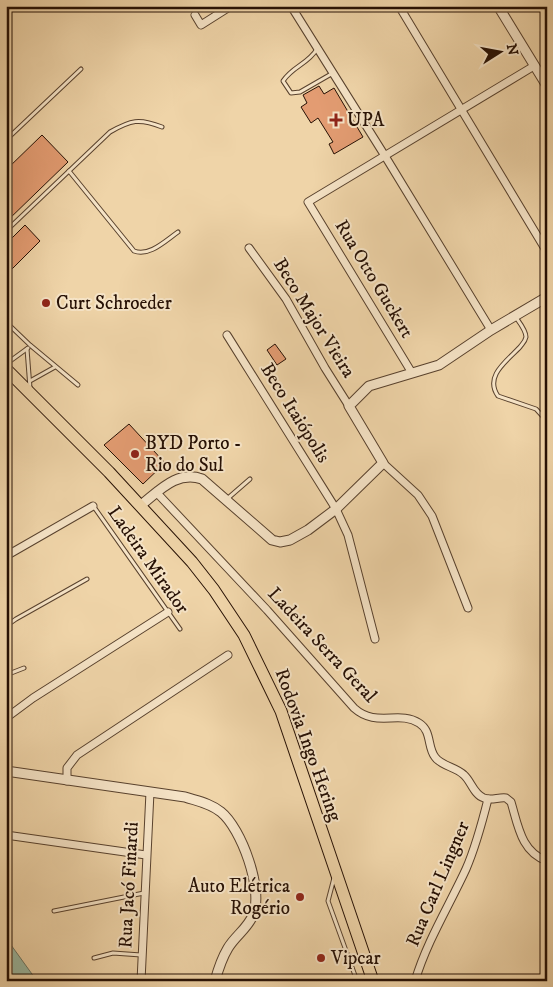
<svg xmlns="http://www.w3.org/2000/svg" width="553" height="987" font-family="'IM FELL DW Pica',serif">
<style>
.water{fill:#9bb9a2;stroke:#6c7563}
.building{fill:#e39c72;stroke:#261004}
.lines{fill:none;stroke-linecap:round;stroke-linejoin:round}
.service-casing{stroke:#58412d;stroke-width:5}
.minor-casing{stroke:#58412d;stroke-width:9}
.tertiary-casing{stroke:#58412d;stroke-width:11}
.trunk-casing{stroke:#261004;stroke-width:13}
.service{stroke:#f5e3c6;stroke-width:3}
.minor{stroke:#f5e3c6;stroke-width:7}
.tertiary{stroke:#f5e3c6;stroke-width:9}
.trunk{stroke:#efd4a8;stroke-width:11}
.poi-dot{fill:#8f2418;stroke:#f5e3c6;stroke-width:2}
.labels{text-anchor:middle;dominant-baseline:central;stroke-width:4;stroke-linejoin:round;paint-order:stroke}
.poi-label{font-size:19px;fill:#261004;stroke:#f5e3c6;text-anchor:start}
.street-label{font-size:19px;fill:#261004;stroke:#f5e3c6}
</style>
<rect width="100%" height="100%" fill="#efd4a8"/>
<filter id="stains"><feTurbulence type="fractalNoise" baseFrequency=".004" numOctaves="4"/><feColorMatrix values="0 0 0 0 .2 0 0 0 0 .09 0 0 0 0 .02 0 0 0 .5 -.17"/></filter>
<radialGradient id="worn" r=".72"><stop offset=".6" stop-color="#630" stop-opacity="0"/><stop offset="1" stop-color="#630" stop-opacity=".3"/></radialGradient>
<polygon class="water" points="6,938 37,981 6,981"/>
<g class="building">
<polygon points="319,86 324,94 334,88 363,137 334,154 329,144 333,142 318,118 311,123 301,107 307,103 303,95"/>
<polygon points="42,135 68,162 6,222 6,170"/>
<polygon points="25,225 40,241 6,275 6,244"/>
<polygon points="275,344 286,359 277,365 267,350"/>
<polygon points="129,424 165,463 143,484 104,445"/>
</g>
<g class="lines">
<g class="service-casing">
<g id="service">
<path d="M317 49C308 64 293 66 283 81L291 93 300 92 333 73"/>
<polyline points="6,140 81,69"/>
<path d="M69 171 134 251C149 257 165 241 178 232"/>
<path d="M6 231 110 132C131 120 139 118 162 127"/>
<path d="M515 316C519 322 526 330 526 337 525 342 522 344 520 347 507 361 484 376 498 396L536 409 547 421"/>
<polyline points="6,322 30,345 78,385"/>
<polyline points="27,349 30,388"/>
<polyline points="6,364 28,348"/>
<polyline points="30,381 55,367"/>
<polyline points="227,499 250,479"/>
<polyline points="94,507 180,629"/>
<polyline points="6,626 16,619 87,579"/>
<polyline points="6,675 24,668"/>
<polyline points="334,878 328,901 357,981"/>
<polyline points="54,911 144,893"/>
<polyline points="94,958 113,953 141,955"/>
</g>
</g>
<g class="minor-casing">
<g id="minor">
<polyline points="291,6 385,156 491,330"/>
<polyline points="399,6 547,252"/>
<polyline points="195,15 201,25 231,6"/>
<polyline points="249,248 286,299 325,368 349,406"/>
<polyline points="227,335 336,509 348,535 375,639"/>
<polyline points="412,373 308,202 534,66"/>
<polyline points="383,463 418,495 432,516 468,608"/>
<path d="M157 493 267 610 354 708C376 728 399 710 419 723 432 731 427 747 435 757 441 766 456 767 464 775 471 781 474 795 484 798 490 801 499 797 506 798L511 802C518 825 521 852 547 861"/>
<polyline points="6,556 93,506"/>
<polyline points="6,718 33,698 168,612"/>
<polyline points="67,781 67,768 77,755 228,655"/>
<polyline points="6,835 146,855"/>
<polyline points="141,981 150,792"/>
<path d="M415 981C427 941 449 906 466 869 476 846 482 823 488 799"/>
</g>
</g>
<g class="tertiary-casing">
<g id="tertiary">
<polyline points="498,6 547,86"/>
<path d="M141 505C159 491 177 470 202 479L272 540 280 542 290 540 308 530 336 509 383 463 349 406 369 386 439 365 491 330 547 297"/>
<path d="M6 771 185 797C197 801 210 803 221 812 241 828 264 890 253 915 248 928 235 936 228 948 222 958 218 970 215 981"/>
</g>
</g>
<g class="trunk-casing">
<polyline id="trunk" points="6,369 109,472 192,562 214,590 244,635 281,711 373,981"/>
</g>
<use href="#service" class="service"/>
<use href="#minor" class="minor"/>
<use href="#tertiary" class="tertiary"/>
<use href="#trunk" class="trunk"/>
</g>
<g class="poi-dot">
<path d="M333.5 112.5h5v5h5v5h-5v5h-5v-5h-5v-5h5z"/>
<circle cx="46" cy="303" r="5"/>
<circle cx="135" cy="454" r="5"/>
<circle cx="300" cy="897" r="5"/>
<circle cx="321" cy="958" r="5"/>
</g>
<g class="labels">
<g class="poi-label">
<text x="347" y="120">UPA</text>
<text x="56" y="303">Curt Schroeder</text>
<text x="145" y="443">BYD Porto -<tspan x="145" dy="22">Rio do Sul</tspan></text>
<text x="290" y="886" text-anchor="end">Auto Elétrica<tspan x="290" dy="22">Rogério</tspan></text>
<text x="331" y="958">Vipcar</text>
</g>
<g class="street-label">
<text transform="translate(374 279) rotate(59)">Rua Otto Guckert</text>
<text transform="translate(314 318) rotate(58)">Beco Major Vieira</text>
<text transform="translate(295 413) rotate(58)">Beco Itaiópolis</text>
<text transform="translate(148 560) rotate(55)">Ladeira Mirador</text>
<text transform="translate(322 645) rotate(47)">Ladeira Serra Geral</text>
<text transform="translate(308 745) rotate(70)">Rodovia Ingo Hering</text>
<text transform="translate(438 884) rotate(-67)">Rua Carl Lingner</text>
<text transform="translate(129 885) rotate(-87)">Rua Jacó Finardi</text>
</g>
</g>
<rect width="553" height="987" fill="none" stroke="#efd4a8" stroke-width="25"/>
<rect x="8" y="8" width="538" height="972" fill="none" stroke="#261004" stroke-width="2.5"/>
<rect x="12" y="12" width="528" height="962" fill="none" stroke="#261004"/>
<g transform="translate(500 52) rotate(79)" stroke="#f5e3c6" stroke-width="4" paint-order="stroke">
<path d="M0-4L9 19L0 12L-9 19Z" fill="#261004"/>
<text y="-8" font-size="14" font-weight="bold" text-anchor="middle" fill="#261004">N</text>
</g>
<rect width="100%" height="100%" filter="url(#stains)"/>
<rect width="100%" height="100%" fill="url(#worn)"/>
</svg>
